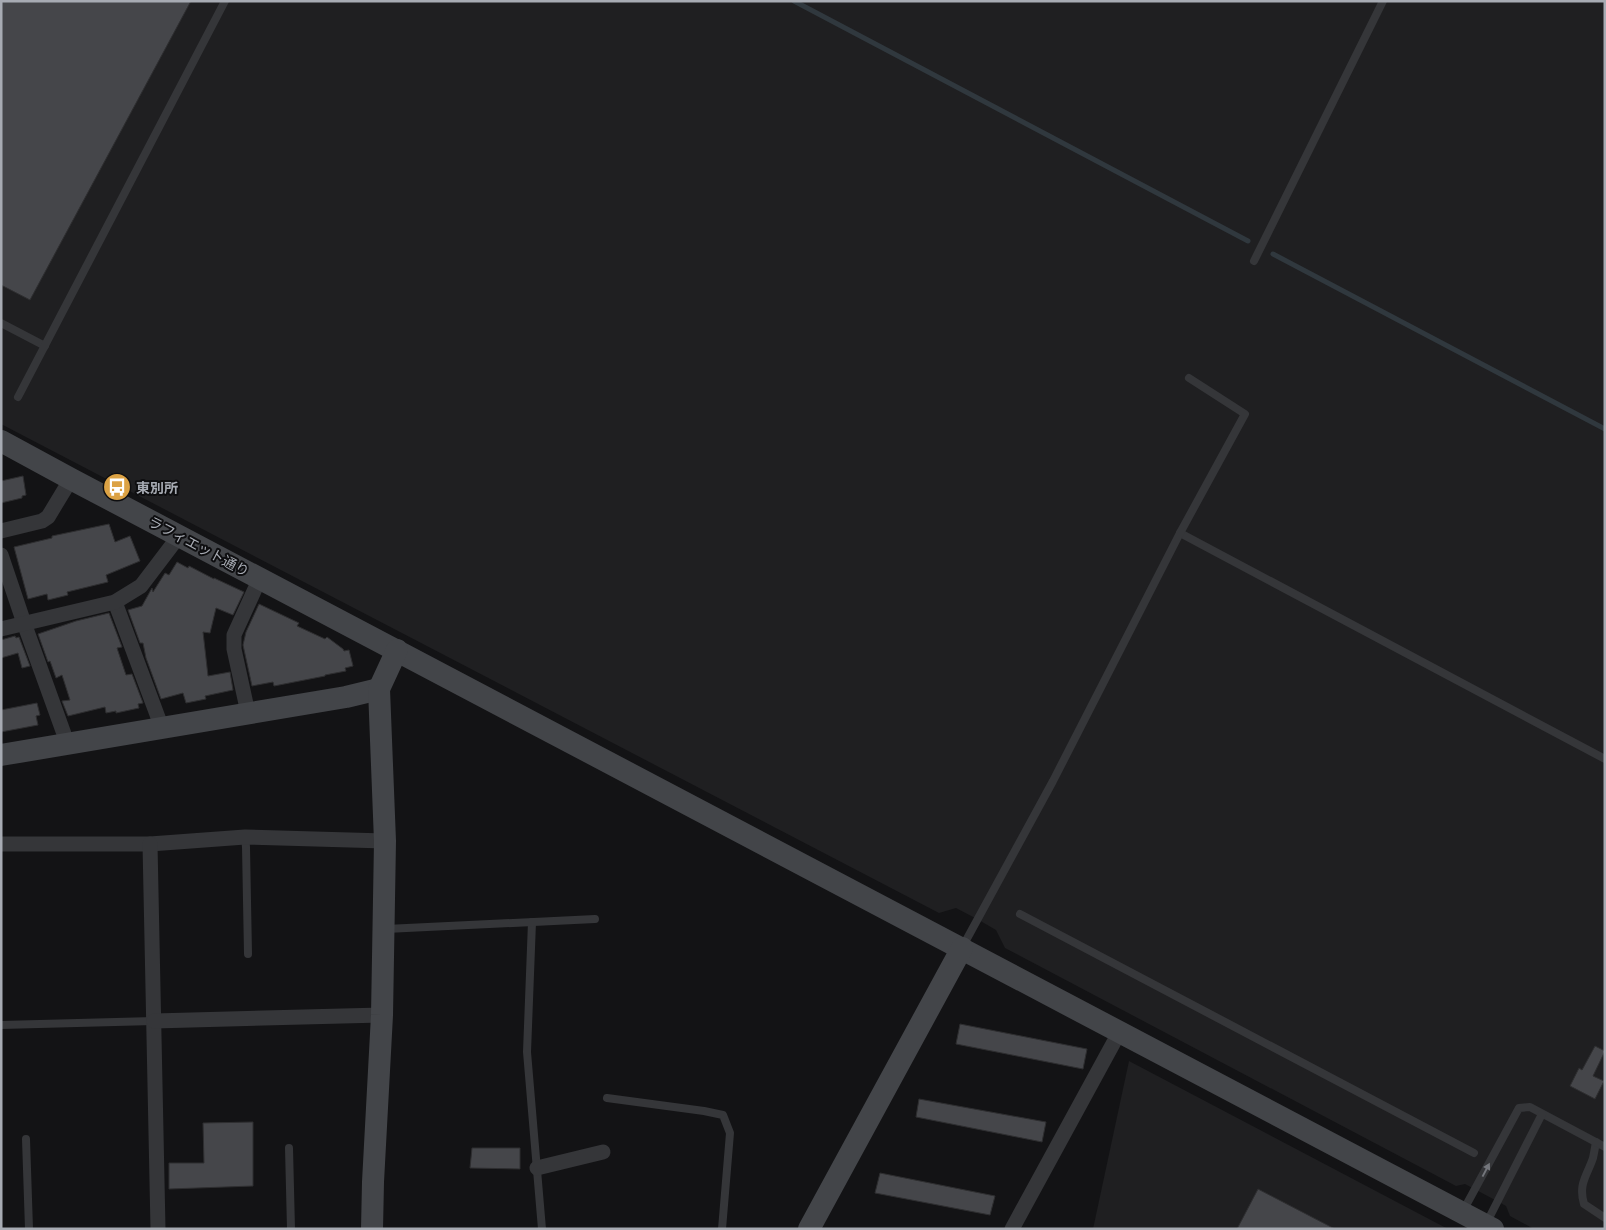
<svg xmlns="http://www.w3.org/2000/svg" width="1606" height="1230" font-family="Commissioner,'Noto Sans JP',sans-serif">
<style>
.built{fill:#1f1f21}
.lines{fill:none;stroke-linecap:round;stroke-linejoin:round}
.stream{stroke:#30383e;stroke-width:5}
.building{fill:#45464a;stroke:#2e2e30}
.lane{stroke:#353639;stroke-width:8}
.street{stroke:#353639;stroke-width:15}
.secondary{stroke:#434549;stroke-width:22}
.oneway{fill:#74767c}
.labels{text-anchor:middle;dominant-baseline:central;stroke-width:4;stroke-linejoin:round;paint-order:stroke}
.poi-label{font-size:14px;font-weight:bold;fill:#a7abb3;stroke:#0e0e10;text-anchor:start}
.street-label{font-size:14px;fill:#a7abb3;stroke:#0e0e10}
</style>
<rect width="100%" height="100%" fill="#131315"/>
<g class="built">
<polygon points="1,1 1605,1 1605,1229 1534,1229 1510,1216 1506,1206 1497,1201 1465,1184 1456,1186 1005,948 996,930 977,919 956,908 939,913 1,424"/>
<polygon points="1129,1061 1448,1229 1093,1229"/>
</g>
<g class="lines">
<g class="stream">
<polyline points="794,1 1248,241"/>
<polyline points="1273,254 1605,429"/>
</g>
</g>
<g class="building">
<polygon points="1,1 191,1 30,300 1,285"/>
<polygon points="23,476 26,495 22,496 22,498 1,503 1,481"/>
<polygon points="109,524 115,542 130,536 140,561 106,575 108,582 67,592 68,595 48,600 47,594 28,599 14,547 52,538 52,536"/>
<polygon points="177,562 188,568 189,566 214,579 214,578 244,592 233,615 216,608 210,633 203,632 208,676 230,672 233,690 205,696 206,699 186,703 183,693 161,699 146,658 143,643 140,643 128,610 142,606 152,588 153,592 165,573 169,575"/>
<polygon points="259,604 299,623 297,626 325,639 327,637 343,649 344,651 349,650 353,666 345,668 346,671 325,675 325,676 274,686 273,682 252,686 243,645 246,632"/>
<polygon points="109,613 122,647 117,648 126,675 132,674 143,703 138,704 139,708 116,713 116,711 106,713 105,707 68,716 62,701 70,700 62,675 56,678 50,661 48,662 38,634 76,621"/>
<polygon points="15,636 16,638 19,637 30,666 22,668 18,653 1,658 1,640"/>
<polygon points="37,703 40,715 36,716 38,725 1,732 1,710"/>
<polygon points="960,1024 1087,1049 1083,1069 956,1044"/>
<polygon points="1595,1046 1605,1051 1593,1076 1604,1081 1595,1099 1570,1086 1579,1068 1582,1070"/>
<polygon points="919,1099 1046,1122 1042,1142 916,1117"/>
<polygon points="253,1122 253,1186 169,1189 169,1163 204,1163 203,1123"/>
<polygon points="472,1148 520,1148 520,1169 470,1168"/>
<polygon points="880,1173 995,1196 990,1215 875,1193"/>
<polygon points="1258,1189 1335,1229 1237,1229"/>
</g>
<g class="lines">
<g class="lane">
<polyline points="1254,261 1383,1"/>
<polyline points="1,323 45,346"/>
<polyline points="18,397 225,1"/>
<polyline points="1180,533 1605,759"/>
<polyline points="245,837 246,847 248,954"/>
<polyline points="1020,914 1474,1153"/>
<polyline points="532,922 527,1052 542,1229"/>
<polyline points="386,929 595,919"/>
<polyline points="963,946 1053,781 1180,533 1245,414 1189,378"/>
<polyline points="1,1025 154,1021"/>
<polyline points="607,1098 704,1111 723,1115 730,1133 722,1229"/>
<polyline points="26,1139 29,1229"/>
<path d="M1596 1142C1595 1148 1594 1153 1593 1158 1587 1176 1578 1184 1584 1204L1605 1218"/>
<polyline points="289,1148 291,1229"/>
<polyline points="1463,1211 1519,1108 1530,1107 1605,1147"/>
<polyline points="1486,1224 1542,1114"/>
</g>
<g class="street">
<polyline points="1,531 42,521 48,517 71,479"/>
<polyline points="1,555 24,623 68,745"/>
<polyline points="115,602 162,728"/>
<polyline points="1,629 115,602 141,586 179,536"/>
<polyline points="248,713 234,649 234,635 260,578"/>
<polyline points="1,844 150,844 245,837 385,841"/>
<polyline points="150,844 158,1229"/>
<polyline points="154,1021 382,1015"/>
<polyline points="537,1168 603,1152"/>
<polyline points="1012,1229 1120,1031"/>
</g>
<g class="secondary">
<polyline points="1,441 71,479 1493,1229"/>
<polyline points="1,755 346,697 379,689"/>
<polyline points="372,1229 373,1182 382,1015 385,841 379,689 397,650"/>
<polyline points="809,1229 962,948"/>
</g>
</g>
<defs><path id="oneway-solid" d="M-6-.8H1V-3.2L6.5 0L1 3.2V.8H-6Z" transform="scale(1.25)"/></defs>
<use class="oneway" href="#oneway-solid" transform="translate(1486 1170) rotate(-62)"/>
<defs>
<g id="bus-disc" transform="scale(1.4375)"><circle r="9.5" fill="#dca244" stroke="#0e0e10"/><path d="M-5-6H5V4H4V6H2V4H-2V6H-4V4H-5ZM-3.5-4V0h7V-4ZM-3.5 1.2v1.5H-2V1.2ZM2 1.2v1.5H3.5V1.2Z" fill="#fff"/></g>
</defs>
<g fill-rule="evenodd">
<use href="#bus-disc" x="117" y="487"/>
</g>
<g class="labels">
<g class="poi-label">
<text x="136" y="487">東別所</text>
</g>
<g class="street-label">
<text transform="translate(199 546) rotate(28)">ラフィエット通り</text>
</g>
</g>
<rect width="1606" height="1230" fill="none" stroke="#a7abb3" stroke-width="5"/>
</svg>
